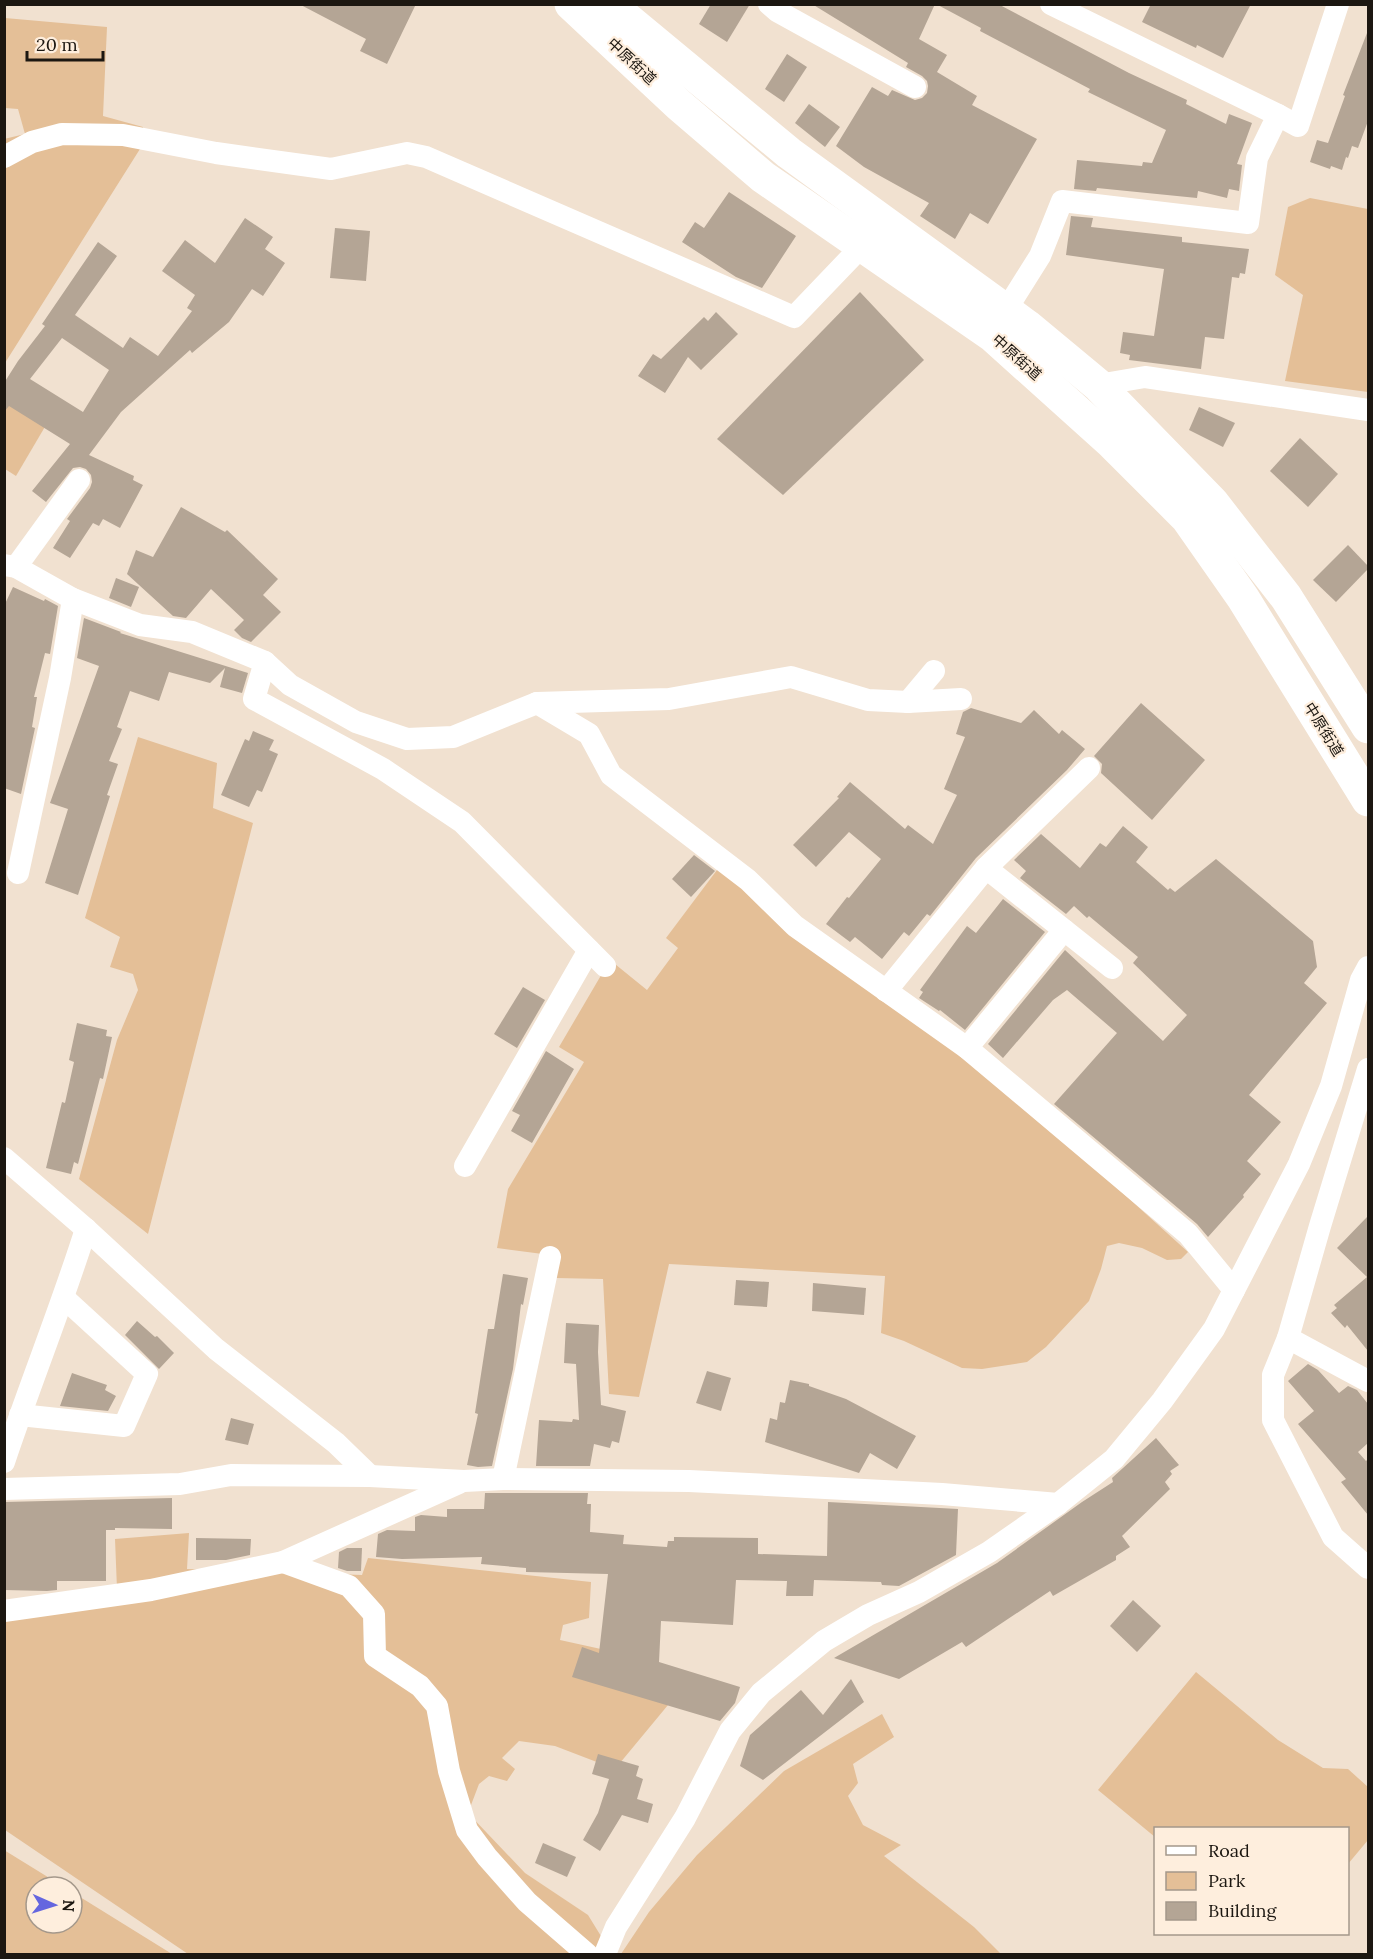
<svg xmlns="http://www.w3.org/2000/svg" width="1373" height="1959" font-family="Lora,'Noto Sans JP',serif">
<style>
.green{fill:#e4bf97}
.building{fill:#b4a595;fill-rule:evenodd}
.lines{fill:none;stroke-linecap:round;stroke-linejoin:round}
.minor{stroke:#fff;stroke-width:22}
.primary{stroke:#fff;stroke-width:33}
.labels{text-anchor:middle;dominant-baseline:central;stroke-width:4.5;stroke-linejoin:round;paint-order:stroke}
.street-label{font-size:15px;fill:#1c1711;stroke:#feeedd}
</style>
<rect width="100%" height="100%" fill="#f1e1d0"/>
<g class="green">
<polygon points="5,18 107,27 103,116 143,127 145,141 5,363 4,139 25,134 18,109 5,108"/>
<polygon points="1310,198 1368,209 1368,392 1285,381 1303,295 1275,275 1288,207"/>
<polygon points="4,396 46,425 16,476 5,469"/>
<polygon points="138,737 217,763 213,808 253,823 148,1234 79,1179 117,1040 138,990 133,974 110,967 120,937 85,918"/>
<polygon points="720,866 965,1050 1188,1252 1181,1259 1167,1260 1142,1248 1119,1243 1107,1246 1101,1269 1089,1301 1046,1347 1027,1362 982,1369 962,1368 904,1341 881,1333 885,1276 669,1264 639,1397 609,1394 603,1279 556,1278 558,1256 497,1248 508,1189 584,1062 559,1047 610,960 647,990 678,948 666,938"/>
<polygon points="189,1533 187,1569 362,1575 368,1558 591,1582 589,1618 563,1625 560,1640 610,1651 668,1705 615,1769 555,1746 519,1741 502,1758 515,1769 507,1781 489,1776 479,1784 468,1813 525,1873 588,1915 612,1954 188,1954 5,1830 4,1603 117,1589 115,1539"/>
<polygon points="1196,1672 1278,1740 1323,1768 1348,1769 1368,1787 1368,1840 1348,1864 1348,1828 1156,1828 1155,1837 1098,1790"/>
<polygon points="882,1714 894,1737 853,1764 858,1783 848,1796 863,1825 901,1845 884,1856 974,1927 1001,1954 621,1954 649,1912 697,1855 784,1771"/>
<polygon points="4,1850 64,1887 36,1887 36,1923 72,1923 72,1892 172,1954 5,1954"/>
</g>
<g class="building">
<polygon points="299,4 416,4 387,64 360,51 366,39"/>
<polygon points="711,4 750,4 727,42 699,24"/>
<polygon points="812,4 935,4 919,39 947,55 937,72 977,96 972,105 1037,139 988,224 970,213 955,239 920,216 929,203 864,167 836,146 872,87 888,96 892,90 915,100 922,98 927,93 928,86 927,81 922,76 906,67 908,63"/>
<polygon points="936,4 998,4 1129,73 1187,100 1186,104 1226,124 1229,114 1252,123 1237,164 1242,165 1239,191 1229,189 1227,198 1198,191 1197,198 1097,188 1096,191 1074,189 1077,160 1142,166 1143,162 1152,163 1166,130 1088,92 1090,89 980,31 981,28"/>
<polygon points="1151,4 1251,4 1223,58 1197,45 1196,48 1142,22"/>
<polygon points="1367,33 1368,121 1358,148 1352,146 1348,158 1346,157 1342,170 1331,166 1330,169 1310,162 1317,140 1328,143 1345,96 1343,95"/>
<polygon points="787,54 807,67 784,102 765,89"/>
<polygon points="809,104 840,127 825,147 795,123"/>
<polygon points="729,192 796,236 762,288 736,277 682,242 695,222 704,228"/>
<polygon points="1071,216 1093,218 1091,227 1182,237 1182,242 1249,249 1245,274 1240,273 1239,278 1232,277 1224,339 1205,337 1201,369 1129,360 1130,355 1120,353 1123,332 1154,336 1164,269 1066,255"/>
<path d="M245 218 273 237 265 249 285 263 263 296 252 289 229 322 192 353 190 350 121 412 89 455 134 476 133 480 143 485 120 528 103 519 99 526 93 523 70 558 53 548 70 521 67 519 90 488 92 482 91 475 86 469 80 467 73 468 46 502 32 491 70 444 9 406 4 412V383L18 361 45 326 42 324 98 242 117 256 75 315 123 348 130 337 158 356 192 311 187 308 195 295 162 271 185 240 215 263ZM62 338 109 370 83 412 30 379Z"/>
<polygon points="335,228 370,231 366,281 330,278"/>
<polygon points="860,292 924,360 783,495 717,439"/>
<polygon points="716,312 738,334 701,370 688,357 665,393 638,376 653,354 661,359 704,317 708,321"/>
<polygon points="1199,407 1235,423 1223,447 1189,430"/>
<polygon points="1300,438 1338,474 1308,507 1270,471"/>
<polygon points="181,507 225,532 227,530 278,579 263,595 281,612 251,642 242,638 234,630 244,620 211,589 186,618 173,616 127,574 136,550 153,557"/>
<polygon points="1348,545 1368,566 1368,569 1336,602 1313,580"/>
<polygon points="116,578 139,587 131,607 109,598"/>
<polygon points="13,587 44,601 45,599 58,606 50,654 45,653 34,697 37,697 32,727 35,728 21,794 4,788 4,606"/>
<polygon points="84,618 121,632 120,633 248,673 242,693 220,687 225,668 210,683 169,672 159,701 130,691 117,727 122,729 109,761 118,764 107,795 110,796 78,895 45,883 68,809 50,803 99,666 77,658"/>
<polygon points="1141,703 1205,760 1152,820 1101,773 1102,764 1094,756"/>
<polygon points="971,708 1021,723 1034,710 1059,734 1062,730 1085,749 1067,770 976,858 930,916 927,914 909,936 904,932 882,959 855,937 850,942 826,924 847,897 849,898 881,859 849,832 816,867 793,845 839,798 837,797 850,782 905,829 908,825 933,844 957,795 944,789 965,737 956,734 963,712"/>
<polygon points="253,731 274,740 269,750 278,754 262,792 257,790 249,807 221,795 245,739 249,741"/>
<polygon points="1123,826 1148,847 1136,862 1168,890 1170,888 1175,892 1216,859 1313,941 1317,967 1304,983 1327,1003 1249,1095 1281,1122 1247,1161 1261,1174 1243,1195 1244,1197 1208,1237 1197,1224 1054,1104 1117,1033 1067,990 1053,1000 1003,1058 988,1044 1065,950 1163,1041 1187,1015 1133,963 1138,957 1089,916 1087,918 1074,906 1066,914 1020,878 1026,871 1014,860 1041,834 1080,868 1100,843 1106,847"/>
<polygon points="694,855 715,871 691,897 672,879"/>
<polygon points="1003,899 1045,932 965,1030 940,1010 939,1011 919,998 923,992 920,990 967,926 976,933"/>
<polygon points="523,987 545,1000 517,1048 494,1034"/>
<polygon points="77,1023 107,1030 106,1036 112,1037 103,1079 100,1078 78,1164 74,1162 71,1174 46,1168 62,1102 65,1103 74,1062 69,1060"/>
<polygon points="546,1051 574,1069 532,1143 511,1131 520,1115 512,1111"/>
<polygon points="1368,1216 1368,1351 1347,1325 1345,1328 1331,1313 1337,1308 1334,1305 1367,1277 1337,1248"/>
<polygon points="503,1274 528,1278 523,1305 521,1304 513,1369 492,1466 478,1467 467,1465 478,1414 475,1413 488,1329 494,1329"/>
<polygon points="736,1280 769,1282 767,1307 734,1305"/>
<polygon points="813,1283 866,1288 864,1315 812,1311"/>
<polygon points="137,1321 155,1337 157,1336 174,1353 159,1369 125,1335"/>
<polygon points="566,1323 599,1325 598,1352 601,1405 626,1411 619,1443 612,1441 610,1448 594,1444 590,1466 536,1466 539,1420 572,1422 573,1419 579,1420 576,1364 564,1363"/>
<polygon points="1308,1364 1318,1370 1339,1393 1348,1386 1357,1390 1368,1404 1368,1443 1358,1452 1366,1461 1368,1459 1368,1515 1341,1482 1346,1479 1298,1424 1314,1411 1288,1381"/>
<polygon points="707,1371 731,1378 721,1411 696,1403"/>
<polygon points="72,1373 107,1385 105,1390 116,1396 108,1411 60,1406"/>
<polygon points="790,1380 809,1384 809,1386 846,1399 916,1436 897,1469 870,1453 859,1473 765,1442 770,1418 777,1420 780,1402 785,1403"/>
<polygon points="231,1418 254,1424 248,1445 225,1440"/>
<polygon points="1156,1438 1179,1465 1170,1471 1172,1474 1165,1482 1170,1489 1122,1536 1130,1547 1116,1556 1116,1560 1053,1596 1050,1591 966,1647 962,1642 899,1679 834,1658 997,1563 1082,1502 1113,1482 1112,1478"/>
<polygon points="485,1493 588,1493 587,1504 591,1504 590,1532 624,1535 623,1544 667,1547 668,1541 674,1541 674,1537 758,1538 758,1554 827,1556 828,1502 958,1509 956,1555 899,1586 882,1585 881,1582 814,1580 813,1596 786,1596 787,1581 736,1580 733,1625 661,1621 659,1662 740,1687 735,1703 720,1721 572,1677 582,1647 599,1653 608,1574 526,1572 526,1568 481,1564 482,1557 402,1559 376,1557 378,1534 387,1530 415,1531 415,1517 421,1515 447,1517 447,1509 484,1509"/>
<polygon points="172,1498 172,1529 115,1528 115,1530 106,1530 106,1581 57,1581 57,1590 47,1591 4,1590 4,1502"/>
<polygon points="196,1538 251,1539 250,1555 226,1560 196,1560"/>
<polygon points="347,1548 362,1548 361,1571 347,1571 338,1568 339,1552"/>
<polygon points="1133,1600 1161,1626 1137,1652 1110,1626"/>
<polygon points="851,1679 864,1702 763,1780 740,1766 750,1735 801,1690 823,1715"/>
<polygon points="598,1754 639,1766 636,1776 643,1779 637,1799 653,1804 648,1823 622,1815 600,1851 583,1840 598,1813 609,1779 592,1774"/>
<polygon points="543,1843 576,1857 567,1877 535,1863"/>
</g>
<g class="lines">
<g class="minor">
<polyline points="769,4 777,11 915,87"/>
<polyline points="1278,115 1298,126 1338,4"/>
<polyline points="4,157 32,142 62,134 123,135 216,153 331,169 407,153 426,157 794,317 862,246 870,234"/>
<polyline points="1006,310 1040,256 1062,201 1248,223 1257,158 1278,115 1051,4"/>
<polyline points="1098,385 1145,377 1368,410"/>
<polyline points="4,565 16,567 73,599 140,625 192,632 265,662 254,699 383,769 462,822 605,966"/>
<polyline points="16,567 79,480"/>
<polyline points="265,662 290,685 356,722 407,739 453,737 537,703 669,699 791,677 868,700 908,702 961,699"/>
<polyline points="908,702 934,671"/>
<polyline points="537,703 589,734 611,775 748,880 795,926 967,1048 1188,1234 1234,1290"/>
<polyline points="986,868 1112,968"/>
<polyline points="18,873 60,678 73,599"/>
<polyline points="886,991 986,868 1089,768"/>
<polyline points="967,1048 1064,930"/>
<polyline points="1368,1069 1320,1226 1288,1338 1368,1381"/>
<polyline points="4,1158 86,1229 216,1349 336,1443 370,1476"/>
<polyline points="465,1166 589,950"/>
<polyline points="1288,1338 1273,1375 1273,1420 1333,1537 1368,1568"/>
<polyline points="20,1415 124,1426 147,1374 64,1298"/>
<path d="M4 1462C30 1384 61 1308 86 1229"/>
<polyline points="503,1479 550,1257"/>
<polyline points="4,1489 180,1484 231,1475 370,1476 464,1481 503,1479 689,1481 942,1494 1058,1504"/>
<polyline points="283,1562 349,1586 374,1614 375,1656 420,1686 437,1706 449,1771 467,1830 487,1857 527,1902 587,1954"/>
<polyline points="4,1611 151,1590 283,1562 459,1483"/>
<polyline points="605,1954 616,1927 685,1818 730,1731 761,1693 824,1641 868,1615 919,1592 989,1552 1058,1504 1114,1459 1162,1401 1214,1329 1299,1164 1331,1086 1361,980 1368,967"/>
</g>
<g class="primary">
<polyline points="571,4 679,105 763,177 993,336 1112,443 1187,518 1243,598 1368,800"/>
<polyline points="609,4 789,153 1027,326 1098,385 1212,502 1286,597 1368,727"/>
</g>
</g>
<g class="labels">
<g class="street-label">
<text transform="translate(632 61) rotate(43)">中原街道</text>
<text transform="translate(1017 357) rotate(42)">中原街道</text>
<text transform="translate(1324 729) rotate(58)">中原街道</text>
</g>
</g>
<rect width="1373" height="1959" fill="none" stroke="#1c1711" stroke-width="12"/>
<rect x="1154" y="1827" width="195" height="108" fill="#feeedd" stroke="#a4988b" stroke-width="1.5"/>
<rect x="1166" y="1846" width="30" height="9" fill="#ffffff" stroke="#a4988b" stroke-width="1.5"/>
<text x="1208" y="1857" font-size="18" fill="#1c1711">Road</text>
<rect x="1166" y="1872" width="30" height="18" fill="#e4bf97" stroke="#a4988b" stroke-width="1.5"/>
<text x="1208" y="1887" font-size="18" fill="#1c1711">Park</text>
<rect x="1166" y="1902" width="30" height="18" fill="#b4a595" stroke="#a4988b" stroke-width="1.5"/>
<text x="1208" y="1917" font-size="18" fill="#1c1711">Building</text>
<g transform="translate(54 1905) rotate(93)"><circle r="28" fill="#feeedd" stroke="#a4988b" stroke-width="1.5"/>
<path d="M0-4.5L10 22L0 15L-10 22Z" fill="#6566df"/>
<text y="-9" font-size="16" font-weight="bold" text-anchor="middle" fill="#1c1711">N</text>
</g>
<path d="M27 51v9h76v-9" fill="none" stroke="#1c1711" stroke-width="3"/>
<text x="36" y="51" font-size="18" fill="#1c1711" stroke="#feeedd" stroke-width="4.5" paint-order="stroke">20 m</text>
</svg>
